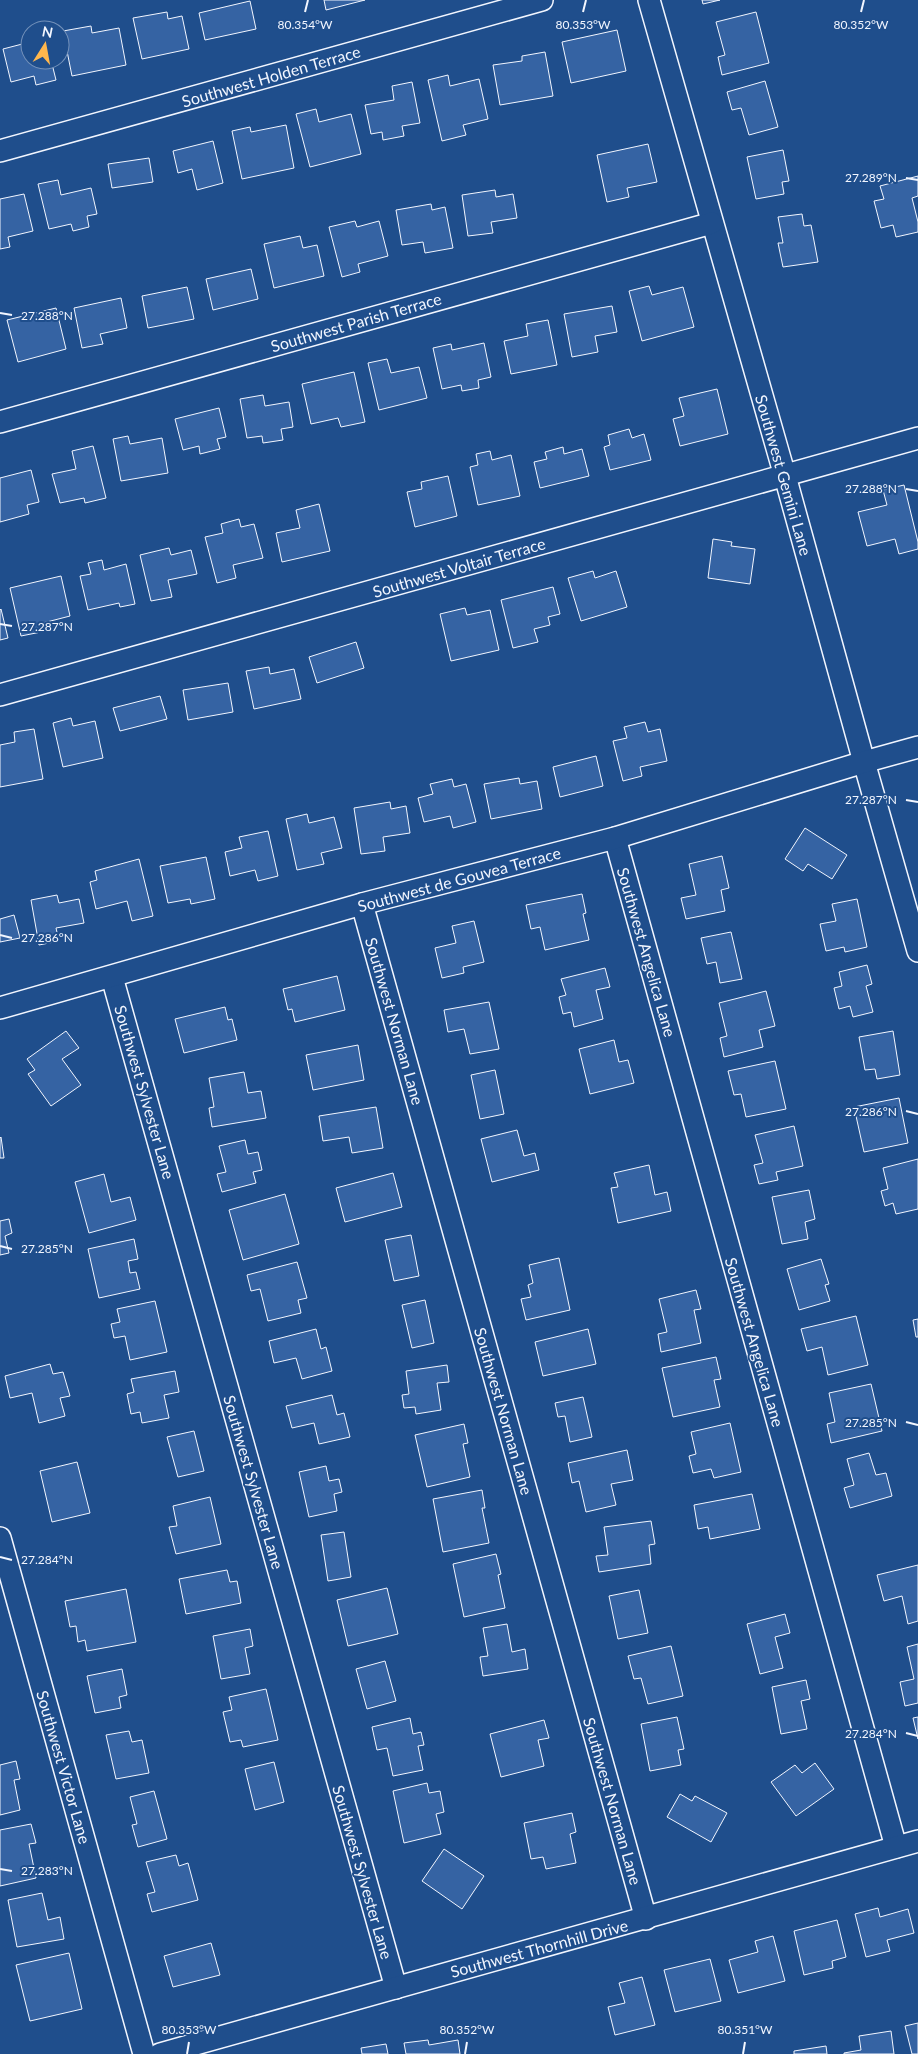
<svg xmlns="http://www.w3.org/2000/svg" width="918" height="2054" font-family="Lato,sans-serif">
<style>
.building{fill:#3563a3;stroke:#f2f6ff}
.lines{fill:none;stroke-linecap:round;stroke-linejoin:round}
.minor-casing{stroke:#f2f6ff;stroke-width:24}
.minor{stroke:#1f4e8c;stroke-width:21}
.ticks{fill:none;stroke:#f2f6ff;stroke-width:2}
.labels{text-anchor:middle;dominant-baseline:central;stroke-width:4;stroke-linejoin:round;paint-order:stroke}
.street-label{font-size:16px;fill:#f2f6ff;stroke:#1f4e8c}
.ticks-label{font-size:12px;text-anchor:middle;fill:#f2f6ff;stroke:#1f4e8c;stroke-width:4;stroke-linejoin:round;paint-order:stroke}
</style>
<rect width="100%" height="100%" fill="#1f4e8c"/>
<g class="building">
<polygon points="324,0 365,0 326,10"/>
<polygon points="702,0 720,0 703,4"/>
<polygon points="250,1 256,29 205,40 199,13"/>
<polygon points="167,12 168,19 182,16 189,49 142,59 133,18"/>
<polygon points="756,12 769,63 722,75 718,57 725,55 716,22"/>
<polygon points="91,26 92,33 119,28 126,65 72,76 63,31"/>
<polygon points="617,30 626,71 571,83 562,42"/>
<polygon points="30,42 30,60 51,60 56,80 36,85 34,76 11,82 3,49"/>
<polygon points="545,52 553,96 500,105 493,65 522,61 522,56"/>
<polygon points="448,75 450,86 479,79 488,119 463,125 466,135 442,141 428,80"/>
<polygon points="765,81 778,127 749,135 741,108 732,110 727,92"/>
<polygon points="412,82 420,123 402,126 404,136 383,140 382,132 371,134 365,105 394,100 392,86"/>
<polygon points="316,109 319,122 351,114 361,154 310,167 296,114"/>
<polygon points="286,125 294,168 242,179 232,131 250,127 251,132"/>
<polygon points="213,141 223,183 197,190 192,169 178,173 173,151"/>
<polygon points="648,144 657,182 627,188 629,197 607,202 597,155"/>
<polygon points="783,150 789,181 782,182 784,194 756,199 747,157"/>
<polygon points="149,158 153,182 112,188 108,164"/>
<polygon points="918,176 918,196 912,198 918,222 918,232 896,237 893,225 881,228 874,201 884,199 880,186"/>
<polygon points="58,180 61,195 91,188 97,214 87,216 89,227 73,231 71,224 49,229 38,184"/>
<polygon points="495,190 496,197 513,194 517,218 491,222 493,233 468,236 462,195"/>
<polygon points="24,194 33,231 8,237 10,247 0,249 0,199"/>
<polygon points="431,204 432,210 445,207 453,248 425,253 423,242 402,245 396,210"/>
<polygon points="802,214 804,226 811,225 818,262 783,267 778,243 783,243 778,217"/>
<polygon points="355,221 357,227 379,221 388,256 358,264 360,272 342,277 329,227"/>
<polygon points="300,236 303,248 317,245 324,276 274,288 264,244"/>
<polygon points="251,269 258,299 213,310 206,279"/>
<polygon points="649,286 652,295 683,287 694,327 642,341 629,291"/>
<polygon points="187,287 194,319 148,328 142,296"/>
<polygon points="121,298 127,328 100,334 103,344 82,348 74,308"/>
<polygon points="612,306 617,332 595,336 598,352 572,357 564,314"/>
<polygon points="56,308 66,349 18,362 7,320"/>
<polygon points="548,320 557,365 511,374 504,341 528,336 526,324"/>
<polygon points="484,343 491,377 478,380 479,388 462,391 461,385 442,389 433,348 451,344 452,350"/>
<polygon points="387,359 391,373 419,367 427,398 379,410 368,363"/>
<polygon points="354,372 365,422 341,427 338,418 311,424 302,384"/>
<polygon points="717,389 728,434 680,446 673,419 684,416 679,398"/>
<polygon points="263,395 265,406 289,402 293,427 281,429 283,440 263,443 262,436 247,438 240,399"/>
<polygon points="219,408 226,437 217,439 220,449 200,454 199,446 183,450 175,419"/>
<polygon points="629,429 632,438 644,434 651,460 610,470 604,447 610,445 608,435"/>
<polygon points="128,436 130,444 162,438 168,473 121,481 113,439"/>
<polygon points="93,446 106,498 85,503 84,498 60,503 52,474 76,469 72,451"/>
<polygon points="563,447 564,454 582,449 589,476 540,488 534,462 547,459 545,452"/>
<polygon points="490,451 492,460 511,455 520,496 478,505 470,467 478,465 476,454"/>
<polygon points="31,470 39,502 27,505 29,514 0,522 0,478"/>
<polygon points="448,476 457,516 415,527 407,492 422,489 421,482"/>
<polygon points="904,485 918,542 918,549 899,554 895,539 867,546 858,512 887,505 883,490"/>
<polygon points="319,504 330,551 282,562 276,533 300,528 296,510"/>
<polygon points="239,519 241,527 254,524 263,558 233,565 236,578 217,583 205,537 223,533 221,524"/>
<polygon points="713,539 732,542 731,546 755,549 750,584 708,578"/>
<polygon points="169,548 171,555 191,550 197,574 168,580 172,597 151,601 140,555"/>
<polygon points="102,560 104,570 126,564 135,604 120,607 119,603 88,610 80,576 91,574 88,563"/>
<polygon points="593,571 595,578 616,571 627,607 581,621 568,578"/>
<polygon points="61,576 70,616 39,624 41,632 21,636 10,588"/>
<polygon points="553,587 560,614 548,617 550,625 534,629 538,642 513,648 501,600"/>
<polygon points="465,608 467,615 490,610 499,650 451,661 440,614"/>
<polygon points="1,609 8,638 0,640 0,610"/>
<polygon points="356,642 364,668 317,683 309,657"/>
<polygon points="269,667 270,674 294,669 301,699 254,709 246,671"/>
<polygon points="228,683 233,712 188,720 183,690"/>
<polygon points="160,696 167,719 120,731 113,708"/>
<polygon points="71,718 73,726 95,721 103,758 63,767 53,723"/>
<polygon points="645,722 648,732 660,729 667,761 640,767 642,776 623,781 613,741 627,738 624,727"/>
<polygon points="34,729 43,779 0,787 0,745 15,742 14,732"/>
<polygon points="596,756 603,786 560,797 553,767"/>
<polygon points="519,778 520,784 537,781 542,809 491,819 484,784"/>
<polygon points="452,779 454,787 466,784 476,822 453,828 450,816 424,822 418,798 433,794 430,784"/>
<polygon points="390,802 391,809 406,806 410,833 383,837 385,851 361,854 354,808"/>
<polygon points="307,814 309,823 334,817 342,848 321,853 324,864 297,870 286,819"/>
<polygon points="805,828 847,855 832,879 808,864 803,871 785,859"/>
<polygon points="268,831 278,876 258,881 255,870 230,876 225,852 242,848 239,837"/>
<polygon points="722,856 729,888 721,890 725,911 686,919 681,898 696,895 689,864"/>
<polygon points="206,857 215,899 191,904 190,899 168,903 160,866"/>
<polygon points="139,859 153,916 132,921 127,901 96,909 90,882 97,880 95,871"/>
<polygon points="582,894 586,913 583,914 589,940 545,950 540,927 531,929 526,905"/>
<polygon points="57,895 59,903 79,899 84,923 56,928 59,941 39,945 31,900"/>
<polygon points="857,899 867,947 845,952 844,947 826,951 820,924 836,921 832,904"/>
<polygon points="14,915 20,938 0,942 0,919"/>
<polygon points="474,921 484,962 463,967 464,973 442,978 435,948 456,943 452,926"/>
<polygon points="731,932 742,979 720,983 716,962 707,964 701,938"/>
<polygon points="867,965 872,984 866,986 873,1012 853,1017 850,1006 839,1009 834,988 842,986 839,972"/>
<polygon points="605,968 610,987 596,990 603,1019 574,1027 571,1012 563,1014 559,997 566,995 561,979"/>
<polygon points="337,976 345,1010 295,1022 292,1009 288,1010 283,989"/>
<polygon points="766,991 775,1026 759,1030 763,1047 724,1057 720,1038 727,1036 719,1003"/>
<polygon points="489,1002 499,1049 470,1054 464,1029 448,1032 444,1010"/>
<polygon points="225,1007 228,1020 232,1019 237,1040 184,1053 175,1019"/>
<polygon points="66,1031 79,1048 62,1059 81,1085 51,1106 28,1074 35,1070 27,1059"/>
<polygon points="893,1031 900,1075 877,1079 875,1069 865,1070 859,1037"/>
<polygon points="614,1040 619,1062 628,1060 634,1083 590,1094 579,1049"/>
<polygon points="358,1045 364,1080 313,1090 306,1055"/>
<polygon points="775,1061 786,1109 746,1117 741,1094 734,1095 728,1071"/>
<polygon points="495,1070 504,1114 480,1119 471,1075"/>
<polygon points="244,1072 248,1093 261,1091 266,1118 212,1127 209,1108 214,1107 209,1078"/>
<polygon points="899,1098 908,1143 864,1152 854,1107"/>
<polygon points="376,1107 383,1148 352,1153 349,1137 323,1141 319,1116"/>
<polygon points="794,1126 803,1166 776,1172 778,1180 759,1184 754,1165 763,1163 755,1135"/>
<polygon points="517,1130 524,1156 535,1153 539,1170 492,1182 481,1139"/>
<polygon points="1,1137 4,1158 0,1158 0,1138"/>
<polygon points="245,1140 248,1154 258,1152 262,1170 253,1172 256,1183 222,1192 217,1174 226,1172 219,1146"/>
<polygon points="918,1159 918,1209 896,1214 893,1203 885,1206 881,1191 888,1189 883,1168"/>
<polygon points="649,1165 655,1195 667,1192 671,1211 618,1223 611,1188 618,1187 614,1173"/>
<polygon points="393,1173 402,1207 345,1222 336,1188"/>
<polygon points="104,1174 111,1202 130,1197 136,1220 89,1233 75,1182"/>
<polygon points="809,1190 815,1219 805,1222 808,1239 782,1244 772,1197"/>
<polygon points="285,1194 299,1244 243,1260 229,1210"/>
<polygon points="9,1219 12,1233 5,1236 9,1253 0,1255 0,1221"/>
<polygon points="411,1235 419,1276 394,1281 385,1240"/>
<polygon points="134,1239 138,1259 128,1261 130,1273 136,1272 140,1289 99,1298 88,1249"/>
<polygon points="559,1258 570,1310 526,1320 521,1299 531,1297 528,1285 533,1283 529,1265"/>
<polygon points="821,1259 829,1284 825,1285 830,1301 799,1310 787,1269"/>
<polygon points="297,1262 307,1298 298,1300 301,1313 268,1321 260,1289 251,1291 247,1275"/>
<polygon points="696,1290 701,1309 694,1310 701,1343 661,1352 658,1334 667,1332 659,1299"/>
<polygon points="425,1300 434,1343 412,1348 402,1305"/>
<polygon points="155,1301 167,1352 130,1360 125,1336 114,1338 111,1324 120,1322 117,1309"/>
<polygon points="856,1316 868,1365 828,1375 822,1347 807,1351 801,1329"/>
<polygon points="918,1319 918,1337 916,1337 913,1320"/>
<polygon points="316,1329 321,1349 326,1347 332,1371 302,1379 296,1358 274,1363 269,1341"/>
<polygon points="588,1329 596,1364 543,1376 535,1342"/>
<polygon points="716,1357 721,1379 714,1380 720,1407 673,1417 662,1368"/>
<polygon points="50,1364 53,1374 63,1372 70,1396 60,1398 65,1416 39,1423 32,1393 10,1398 5,1376"/>
<polygon points="447,1365 449,1382 437,1383 441,1410 416,1414 415,1407 404,1408 402,1395 409,1394 406,1371"/>
<polygon points="175,1371 179,1392 164,1395 169,1418 142,1423 140,1412 131,1414 127,1394 134,1392 131,1379"/>
<polygon points="871,1384 882,1431 831,1443 827,1424 835,1422 829,1393"/>
<polygon points="332,1395 337,1415 344,1413 350,1437 319,1444 314,1423 292,1428 286,1406"/>
<polygon points="583,1397 592,1437 570,1442 565,1416 558,1417 555,1403"/>
<polygon points="730,1423 741,1472 714,1478 711,1469 693,1473 689,1456 696,1454 691,1432"/>
<polygon points="464,1424 468,1443 463,1444 470,1477 427,1487 415,1435"/>
<polygon points="194,1431 204,1471 178,1477 167,1437"/>
<polygon points="627,1450 633,1480 611,1484 616,1505 586,1512 579,1481 572,1483 568,1463"/>
<polygon points="869,1453 876,1475 886,1473 892,1496 850,1508 844,1488 854,1485 847,1459"/>
<polygon points="77,1462 90,1513 52,1522 40,1471"/>
<polygon points="326,1466 329,1481 339,1479 342,1492 334,1494 337,1511 309,1517 299,1472"/>
<polygon points="482,1490 485,1508 482,1508 489,1543 443,1552 433,1499"/>
<polygon points="752,1494 760,1529 710,1539 708,1527 698,1529 694,1505"/>
<polygon points="210,1497 221,1544 176,1554 169,1527 177,1526 173,1506"/>
<polygon points="651,1521 655,1544 649,1545 651,1564 599,1572 596,1556 608,1555 604,1527"/>
<polygon points="344,1532 351,1577 328,1581 321,1535"/>
<polygon points="496,1554 501,1574 498,1575 505,1608 464,1617 453,1564"/>
<polygon points="918,1565 918,1621 908,1624 902,1596 884,1601 877,1575"/>
<polygon points="227,1570 230,1582 237,1581 241,1603 186,1614 179,1579"/>
<polygon points="387,1588 398,1634 348,1646 337,1600"/>
<polygon points="126,1589 136,1642 87,1651 85,1640 78,1642 76,1626 70,1627 65,1601"/>
<polygon points="639,1590 648,1633 618,1639 609,1596"/>
<polygon points="785,1614 790,1633 775,1637 783,1668 760,1674 747,1624"/>
<polygon points="507,1624 512,1652 525,1649 528,1669 483,1676 480,1657 488,1656 483,1628"/>
<polygon points="250,1629 253,1646 245,1648 250,1674 221,1679 213,1636"/>
<polygon points="918,1644 918,1703 905,1706 900,1682 914,1679 907,1647"/>
<polygon points="671,1646 683,1696 648,1704 641,1678 634,1679 628,1656"/>
<polygon points="385,1661 396,1701 367,1709 356,1669"/>
<polygon points="122,1669 127,1695 119,1697 121,1708 95,1713 87,1676"/>
<polygon points="806,1680 810,1699 801,1701 807,1729 781,1734 772,1687"/>
<polygon points="266,1689 278,1740 243,1747 241,1740 230,1742 223,1712 232,1710 229,1697"/>
<polygon points="677,1717 684,1749 678,1750 681,1765 650,1771 641,1724"/>
<polygon points="918,1717 918,1739 913,1718"/>
<polygon points="410,1718 413,1734 421,1732 424,1745 418,1746 423,1770 393,1776 387,1748 377,1750 372,1727"/>
<polygon points="544,1720 549,1738 538,1740 544,1766 501,1777 490,1734"/>
<polygon points="129,1731 132,1742 142,1740 149,1773 116,1779 106,1735"/>
<polygon points="16,1761 20,1779 14,1780 20,1810 0,1815 0,1765"/>
<polygon points="274,1762 284,1802 255,1810 245,1769"/>
<polygon points="815,1763 834,1789 796,1816 771,1782 795,1765 802,1773"/>
<polygon points="427,1783 429,1793 440,1791 444,1812 436,1814 441,1834 404,1843 393,1791"/>
<polygon points="154,1791 167,1839 138,1847 132,1825 137,1824 130,1797"/>
<polygon points="680,1794 692,1801 695,1796 727,1813 711,1842 667,1817"/>
<polygon points="572,1813 576,1832 570,1834 576,1863 546,1869 543,1857 531,1859 524,1823"/>
<polygon points="31,1824 36,1843 29,1844 36,1878 0,1886 0,1830"/>
<polygon points="444,1849 484,1876 462,1909 422,1881"/>
<polygon points="176,1855 179,1866 188,1863 198,1900 152,1912 147,1894 155,1892 146,1862"/>
<polygon points="42,1893 48,1920 60,1917 64,1939 17,1947 8,1900"/>
<polygon points="878,1908 880,1917 908,1909 914,1933 887,1940 890,1951 866,1957 855,1914"/>
<polygon points="837,1920 846,1957 832,1961 833,1968 804,1975 794,1931"/>
<polygon points="773,1936 785,1981 738,1993 729,1960 758,1952 755,1941"/>
<polygon points="211,1943 220,1975 173,1987 164,1956"/>
<polygon points="69,1953 82,2009 30,2021 16,1965"/>
<polygon points="710,1959 721,2001 675,2012 664,1970"/>
<polygon points="642,1977 655,2025 615,2035 608,2007 625,2003 619,1983"/>
<polygon points="918,2023 918,2054 912,2054 905,2026"/>
<polygon points="891,2031 894,2054 844,2054 844,2053 861,2050 859,2036"/>
<polygon points="428,2040 429,2045 458,2040 460,2054 406,2054 404,2043"/>
<polygon points="386,2044 388,2054 362,2054 361,2048"/>
<polygon points="826,2046 827,2054 794,2054 794,2051"/>
</g>
<g class="lines">
<g class="minor-casing">
<g id="minor">
<polyline points="649,0 785,476 864,762 918,951"/>
<polyline points="0,151 542,0"/>
<polyline points="0,422 712,223"/>
<polyline points="0,695 918,438"/>
<polyline points="615,838 896,1847"/>
<polyline points="362,904 646,1919"/>
<polyline points="112,977 396,1988"/>
<polyline points="0,1008 362,904 615,838 864,762 918,747"/>
<polyline points="0,1538 144,2054"/>
<polyline points="160,2054 918,1841"/>
</g>
</g>
<use href="#minor" class="minor"/>
</g>
<path class="ticks" d="M305 12 308 0M583 12 586 0M861 12 864 0M906 178 918 180M0 313 12 315M906 489 918 491M0 624 12 626M906 800 918 802M0 935 12 938M906 1111 918 1114M0 1246 12 1249M906 1422 918 1425M0 1557 12 1560M906 1733 918 1736M0 1869 12 1871M187 2054 189 2042M465 2054 467 2042M743 2054 745 2042"/>
<g class="labels">
<g class="street-label">
<text transform="translate(271 76) rotate(-16)">Southwest Holden Terrace</text>
<text transform="translate(356 322) rotate(-16)">Southwest Parish Terrace</text>
<text transform="translate(784 475) rotate(74)">Southwest Gemini Lane</text>
<text transform="translate(459 567) rotate(-16)">Southwest Voltair Terrace</text>
<text transform="translate(459 879) rotate(-15)">Southwest de Gouvea Terrace</text>
<text transform="translate(647 952) rotate(74)">Southwest Angelica Lane</text>
<text transform="translate(395 1021) rotate(74)">Southwest Norman Lane</text>
<text transform="translate(145 1092) rotate(74)">Southwest Sylvester Lane</text>
<text transform="translate(755 1342) rotate(74)">Southwest Angelica Lane</text>
<text transform="translate(504 1411) rotate(74)">Southwest Norman Lane</text>
<text transform="translate(254 1482) rotate(74)">Southwest Sylvester Lane</text>
<text transform="translate(64 1767) rotate(74)">Southwest Victor Lane</text>
<text transform="translate(613 1801) rotate(74)">Southwest Norman Lane</text>
<text transform="translate(363 1872) rotate(74)">Southwest Sylvester Lane</text>
<text transform="translate(539 1948) rotate(-15)">Southwest Thornhill Drive</text>
</g>
</g>
<g class="ticks-label">
<text x="305" y="29">80.354°W</text>
<text x="583" y="29">80.353°W</text>
<text x="861" y="29">80.352°W</text>
<text x="871" y="182">27.289°N</text>
<text x="47" y="320">27.288°N</text>
<text x="871" y="493">27.288°N</text>
<text x="47" y="631">27.287°N</text>
<text x="871" y="804">27.287°N</text>
<text x="47" y="942">27.286°N</text>
<text x="871" y="1116">27.286°N</text>
<text x="47" y="1253">27.285°N</text>
<text x="871" y="1427">27.285°N</text>
<text x="47" y="1564">27.284°N</text>
<text x="871" y="1738">27.284°N</text>
<text x="47" y="1875">27.283°N</text>
<text x="189" y="2034">80.353°W</text>
<text x="467" y="2034">80.352°W</text>
<text x="745" y="2034">80.351°W</text>
</g>
<g transform="translate(45 45) rotate(11)"><circle r="24" fill="#1f4e8c" stroke="#7391ba"/>
<path d="M0-4L9 19L0 12L-9 19Z" fill="#ffb74d"/>
<text y="-8" font-size="14" font-weight="bold" text-anchor="middle" fill="#f2f6ff">N</text>
</g>
</svg>
